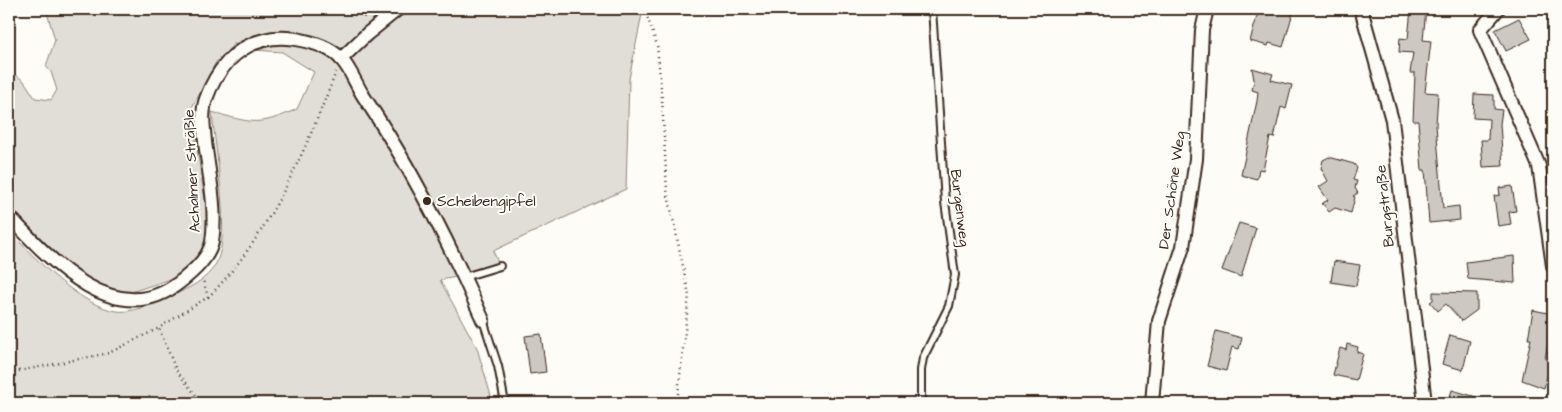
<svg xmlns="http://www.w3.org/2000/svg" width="1562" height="412" font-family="'Architects Daughter',sans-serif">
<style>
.green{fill:#e1ded7;stroke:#8e847a}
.building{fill:#cdc8c2;stroke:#3b2a1e}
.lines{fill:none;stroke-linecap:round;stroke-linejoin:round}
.lane-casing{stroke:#3b2a1e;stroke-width:10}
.street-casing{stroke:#3b2a1e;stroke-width:16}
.path{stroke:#3b2a1e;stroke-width:2.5;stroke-dasharray:1 4;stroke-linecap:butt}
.lane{stroke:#fdfcf7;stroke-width:6}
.street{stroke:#fdfcf7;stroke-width:12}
.poi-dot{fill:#3b2a1e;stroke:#fdfcf7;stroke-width:2}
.labels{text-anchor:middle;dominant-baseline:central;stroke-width:4;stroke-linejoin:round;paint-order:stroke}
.street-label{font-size:15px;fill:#3b2a1e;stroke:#fdfcf7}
.poi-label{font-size:15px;fill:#3b2a1e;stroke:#fdfcf7;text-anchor:start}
</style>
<rect width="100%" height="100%" fill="#fdfcf7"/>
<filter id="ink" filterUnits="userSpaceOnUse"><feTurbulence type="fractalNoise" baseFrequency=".02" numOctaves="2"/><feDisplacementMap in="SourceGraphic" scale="10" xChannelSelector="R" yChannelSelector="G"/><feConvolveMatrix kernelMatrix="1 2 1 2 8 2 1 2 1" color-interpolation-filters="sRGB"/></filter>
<g filter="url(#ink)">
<path class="green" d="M46 9H643L629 79 626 189 493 251 501 269 440 280 477 348 493 403H9V230C32 256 89 317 128 311 145 308 163 301 178 293 195 285 213 276 219 256 229 224 215 148 212 112 252 123 258 127 297 109L314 72 282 52 255 50 253 36 234 44 216 62 191 109 207 213 208 243 196 263 177 277 128 293 104 289 75 271 9 208V70L24 81 35 98 51 100 57 90 51 72 46 66 55 40Z"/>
<g class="building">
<polygon points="1259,9 1294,9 1283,47 1269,43 1268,46 1250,41"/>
<polygon points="1411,9 1426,9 1423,40 1431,41 1425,92 1438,93 1436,125 1443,208 1459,206 1460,220 1429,223 1425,170 1422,170 1418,121 1413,121 1415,73 1410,73 1413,53 1399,52 1400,38 1408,39"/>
<polygon points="1519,18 1531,39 1506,51 1495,30"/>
<polygon points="1252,68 1273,74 1271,80 1292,85 1286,109 1281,107 1274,138 1270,137 1263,170 1259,169 1257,179 1241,175 1257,101 1258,92 1252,90 1254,80"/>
<polygon points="1474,94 1494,95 1494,109 1502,110 1500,124 1503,166 1483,167 1481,140 1488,140 1489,119 1473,118"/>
<polygon points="1329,157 1354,164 1357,168 1353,180 1357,181 1355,188 1358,193 1353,196 1355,197 1351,213 1335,208 1329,212 1324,205 1321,204 1328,200 1319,187 1328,181 1321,168 1323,160"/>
<polygon points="1512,186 1516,211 1509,212 1511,224 1498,226 1494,196 1500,195 1499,188"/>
<polygon points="1239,223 1256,228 1241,277 1222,270"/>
<polygon points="1514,256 1515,283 1468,279 1466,262"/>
<polygon points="1334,261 1360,265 1356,286 1331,282"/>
<polygon points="1433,292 1477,293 1477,310 1462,321 1446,304 1438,311 1430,302 1433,300"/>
<polygon points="1533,310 1553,314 1545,359 1549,360 1548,365 1550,365 1544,388 1522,380 1531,339 1528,339"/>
<polygon points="1216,331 1242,338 1239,349 1232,347 1226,371 1207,366"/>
<polygon points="541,334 546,372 530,374 525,336"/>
<polygon points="1450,335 1470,341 1463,370 1442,364"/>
<polygon points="1347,344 1358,347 1357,352 1363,354 1356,380 1333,375 1340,348 1346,350"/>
<polygon points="1452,390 1487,400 1486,403 1448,403"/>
</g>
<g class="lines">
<g class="lane-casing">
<g id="lane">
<polyline points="464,277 500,266"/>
<polyline points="483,320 498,366 505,403"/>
<polyline points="921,403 921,370 923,358 949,306 955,275 945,202 932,9"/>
</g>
</g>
<g class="street-casing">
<g id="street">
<polyline points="1361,9 1392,120 1425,403"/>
<polyline points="1498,9 1480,30 1539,166 1553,266"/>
<polyline points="341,59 367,34 398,9"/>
<path d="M9 216C50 260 116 333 180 282 193 272 209 258 212 242 217 210 209 174 205 142 204 127 201 113 206 99 216 71 235 47 264 40 286 34 327 42 342 60 351 70 356 85 364 97 411 167 449 242 483 320"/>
<polyline points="1152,403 1159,321 1183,247 1196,159 1202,30 1207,9"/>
</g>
</g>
<g class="path">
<polyline points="358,9 360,14 366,18"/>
<polyline points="643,9 647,16 657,45 662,99 667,190 689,295 677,403"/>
<path d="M208 297C268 239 306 149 336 72"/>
<polyline points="9,373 109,353 159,328"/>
<polyline points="202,403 176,370 159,328 208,297 203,280"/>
</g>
<use href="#lane" class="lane"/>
<use href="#street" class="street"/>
</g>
</g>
<circle class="poi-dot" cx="427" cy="201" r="5"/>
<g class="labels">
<g class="street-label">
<text transform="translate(192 171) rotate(-93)">Achalmer Sträßle</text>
<text transform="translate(1172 190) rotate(-82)">Der Schöne Weg</text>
<text transform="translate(1385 206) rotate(-96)">Burgstraße</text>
<text transform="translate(960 208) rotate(83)">Burgenweg</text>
</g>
<g class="poi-label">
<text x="437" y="201">Scheibengipfel</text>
</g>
</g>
<rect width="1562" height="412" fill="none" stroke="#fdfcf7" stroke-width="30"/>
<rect x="15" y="15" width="1532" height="382" fill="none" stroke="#3b2a1e" stroke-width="2" filter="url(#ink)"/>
</svg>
